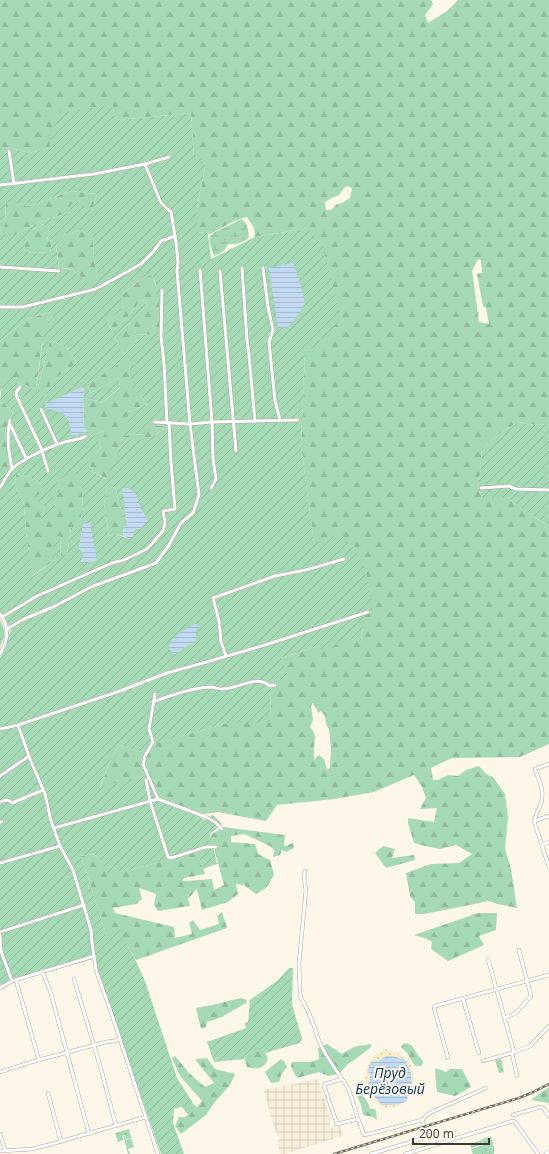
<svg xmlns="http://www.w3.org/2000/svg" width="549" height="1154" font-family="'Open Sans',sans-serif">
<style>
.industrial{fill:url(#industrial-grid)}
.grass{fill:#a6dab6}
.forest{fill:url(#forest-firs);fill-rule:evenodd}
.wetland{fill:url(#wetland-marsh)}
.sand{fill:url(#sand-dots)}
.park{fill:url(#park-dots)}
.garden{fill:url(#garden-furrows);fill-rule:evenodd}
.water{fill:url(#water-rules)}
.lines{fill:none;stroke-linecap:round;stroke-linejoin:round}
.minor-casing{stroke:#aca79a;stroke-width:4}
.tertiary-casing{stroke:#aca79a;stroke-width:4.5}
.minor{stroke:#fff;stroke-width:3}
.tertiary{stroke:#fff;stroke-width:3.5}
.rail-casing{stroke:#6d6a63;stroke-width:2.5}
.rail{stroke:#fdf7ea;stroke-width:1;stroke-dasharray:3;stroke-linecap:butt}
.labels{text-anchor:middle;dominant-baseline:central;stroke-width:4;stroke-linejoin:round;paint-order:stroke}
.water-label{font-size:14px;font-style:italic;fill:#033359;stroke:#fdf7ea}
</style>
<defs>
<pattern id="industrial-grid" width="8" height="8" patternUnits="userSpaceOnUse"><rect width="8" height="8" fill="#f8efda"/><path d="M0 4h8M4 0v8" fill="none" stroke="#d6cebc"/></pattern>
<pattern id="forest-firs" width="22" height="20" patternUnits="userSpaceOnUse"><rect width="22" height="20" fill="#a6dab6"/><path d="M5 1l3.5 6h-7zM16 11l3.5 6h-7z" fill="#90bc9d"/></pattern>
<pattern id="wetland-marsh" width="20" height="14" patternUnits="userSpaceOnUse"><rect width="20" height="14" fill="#a6dab6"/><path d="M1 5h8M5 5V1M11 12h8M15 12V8" fill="none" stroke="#90bc9d"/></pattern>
<pattern id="sand-dots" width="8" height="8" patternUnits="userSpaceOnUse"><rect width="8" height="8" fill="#f8eec9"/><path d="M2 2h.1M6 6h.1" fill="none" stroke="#d6cdad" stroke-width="1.8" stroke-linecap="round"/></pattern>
<pattern id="park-dots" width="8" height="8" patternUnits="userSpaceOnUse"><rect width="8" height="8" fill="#a6dab6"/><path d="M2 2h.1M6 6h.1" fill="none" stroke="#90bc9d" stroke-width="1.8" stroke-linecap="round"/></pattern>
<pattern id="garden-furrows" width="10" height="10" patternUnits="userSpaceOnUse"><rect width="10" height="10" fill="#a6dab6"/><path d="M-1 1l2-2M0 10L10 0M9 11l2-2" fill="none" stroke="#90bc9d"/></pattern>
<pattern id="water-rules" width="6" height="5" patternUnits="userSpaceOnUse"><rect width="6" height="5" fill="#c1daf2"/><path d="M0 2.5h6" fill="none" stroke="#a7bcd0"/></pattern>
</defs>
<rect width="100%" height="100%" fill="#fdf7ea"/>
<polygon class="industrial" points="318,1079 331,1121 330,1124 331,1128 340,1126 343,1136 284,1154 280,1154 277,1141 279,1140 271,1118 264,1090"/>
<g class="grass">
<polygon points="123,1136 125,1136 126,1140 131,1138 134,1147 128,1149 130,1154 128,1154 126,1147 128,1147 126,1146"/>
<polygon points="491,1137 494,1147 488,1148 485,1142 486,1138"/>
<polygon points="482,1140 483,1144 471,1148 470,1144"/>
<polygon points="484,1145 484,1152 482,1154 473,1154 471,1149"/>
</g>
<g class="forest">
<path d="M0 0H431L433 4 425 15 428 23 447 11 458 0H549V424L535 425 519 422 503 431 482 448 480 475 477 484 482 498H508L526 512 549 526V744L520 757 452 758 431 768 433 780H438L448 775 458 776 466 770 479 766 486 774 493 777 505 794 508 817 505 849 511 869 517 908 497 904 489 901 424 914H415V902L410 896 406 873 431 864 459 863 472 854 456 845 440 849 425 846 414 843 408 823V818L434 822 437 808 420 809 426 798 422 787 414 775 374 792 334 799 277 805 266 821 218 812 198 815 160 795 146 775 100 788 109 763 119 745 141 752 147 746 227 723H270L271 686 281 658 318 646 325 651 346 638 361 641 363 627V616L314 544 301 445 305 351 319 345 309 228 255 237 254 228 247 217 234 221 210 234 197 232V207L207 158H194L191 113 116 120 112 105 49 148 30 153 10 148H0ZM349 186 352 189 350 198 342 203 337 204 331 210H326L325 202 332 198 339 195 345 187ZM478 259 481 260 482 273 477 274 483 306 486 308 489 324 479 322 472 271ZM313 702 318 713 321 711 325 716 326 724 329 729 331 749 330 768 327 770 324 759 319 755 314 760C314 756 314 753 314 749 314 739 318 736 310 727L313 720 311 706Z"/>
<polygon points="71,191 97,194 92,211 71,212 37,223 15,235 2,235 0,228 5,227 6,200 28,206 44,201"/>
<path d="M43 224 50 229 47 240 53 241 50 252 31 253 24 249C27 233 28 232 43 224Z"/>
<path d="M80 230 93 237 94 261 98 275 88 284C78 274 74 268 59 268L56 246 64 235Z"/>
<polygon points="152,274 159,296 159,333 152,335 135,334 137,343 123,354 115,337 147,305 142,299 125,320 112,331 107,321 121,311 121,295 142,278"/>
<polygon points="50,312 54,320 42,344 36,389 5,378 0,393 0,341 27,319"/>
<polygon points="50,340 67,348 77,363 52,381 45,398 38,387"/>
<polygon points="129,357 130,378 140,395 147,404 129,412 132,428 130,435 146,434 155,425 178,427 164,429 147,440 127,440 119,448 107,479 93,472 88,463 101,447 98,440 104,431 92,436 86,431 84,428 83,398 103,402 120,388 119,377 103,387 90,393 87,384"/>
<polygon points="3,402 13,412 5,430 10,470 0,466 0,405"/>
<path d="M73 471C87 484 82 506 81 523L71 528 67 555 61 557 60 536 52 562 32 576 26 532 24 504 15 485 16 474 30 477 42 484V492L45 506 42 520 57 481Z"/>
<polygon points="115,487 121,510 127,521 128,526 124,527 123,536 115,534 109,536 104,503 107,489"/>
<polygon points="223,827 285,835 284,845 286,846 290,844 293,843 294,848 286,852 282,850 280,855 273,857 274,850 270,846 244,834 231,836 231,842 255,844 258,854 270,860 274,875 266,888 256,894 244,885 236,884 238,894 228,902 202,910 197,889 188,899 190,906 158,911 154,905 156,894 139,888 142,899 136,904 113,908 115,913 174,927 175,938 192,934 189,923 193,920 200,930 219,924 217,916 222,912 227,928 136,960 127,945 106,934 81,856 94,854 103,864 130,870 197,852 205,874 184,878 182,881 186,881 212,879 214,890 224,885 214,848 211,846 211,835"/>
<polygon points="383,846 395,849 392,858 414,855 415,860 386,868 375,853"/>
<polygon points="478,913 497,913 496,930 479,936 484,945 448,961 431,949 432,942 427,939 414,935"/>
<path d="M241 998 247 1000 246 1003 222 1017 207 1022 206 1027 201 1029 196 1008C212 1006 226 1001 241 998Z"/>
<polygon points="407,1043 412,1046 423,1062 421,1066 415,1066 407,1053 401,1047 403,1044"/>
<polygon points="327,1044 342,1054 354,1047 370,1044 372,1046 361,1055 348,1064 339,1074 328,1076 319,1072 297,1078 291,1067 292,1062 311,1062 319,1059 318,1048"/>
<path d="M263 1049 268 1058C265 1069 257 1070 247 1067L244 1056Z"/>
<polygon points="175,1056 189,1073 205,1087 214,1083 195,1059 207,1058 215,1069 235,1074 230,1085 214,1103 206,1115 181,1134 175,1126 179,1117 185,1117 188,1115 180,1104 187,1099 197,1107 202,1101 180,1076 172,1058"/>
<polygon points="281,1059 284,1061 287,1067 281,1075 279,1082 271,1083 265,1072"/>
<polygon points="435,1068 446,1072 450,1069 462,1069 471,1087 455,1096 437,1092"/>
<polygon points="549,1087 549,1103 531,1100"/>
<path d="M358 1092C365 1096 368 1102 370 1109H374L376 1111 377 1120 373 1117 363 1115 361 1105 356 1093Z"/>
</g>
<path class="wetland" d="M242 219 247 225 249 237C243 243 236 245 228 244 225 251 221 253 214 256L210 244V236L215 232Z"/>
<path class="sand" d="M385 1049C406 1054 416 1062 413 1084 413 1090 413 1092 410 1096H408L409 1090 412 1084 406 1064 404 1059 386 1056 378 1061 371 1062C368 1071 367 1088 374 1096 376 1099 380 1101 382 1105H390L404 1103C398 1106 393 1109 386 1108 380 1107 370 1097 367 1092 364 1083 365 1065 372 1058 375 1054 381 1052 385 1049Z"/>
<g class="park">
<polygon points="501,1059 504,1072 499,1073 495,1060"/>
<polygon points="129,1129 131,1138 126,1139 125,1135 122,1136 123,1140 118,1142 115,1133"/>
<path d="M486 1138C485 1142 486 1147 489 1148L494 1147V1154H482L484 1147 482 1139Z"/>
</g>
<g class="garden">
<path d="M112 105 116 120 191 113 194 158H207L197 207V232L208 233 211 259 255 237 309 228 323 247 341 318 319 346 305 351 301 445 314 543 340 534 355 549 366 571 373 612 363 616V627L361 641 346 639 325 652 318 646 281 658 288 675 271 686 270 723H227L148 746 141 752 119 745 109 763 100 787 146 775 160 795 198 815 204 820 213 815 222 824 210 834 217 864 203 869 197 852 130 870 106 873 103 864 94 854 81 856 106 934 119 930 127 945 134 957 145 981 177 1078 193 1103 174 1109 173 1123 184 1154H161L93 959 0 985V658L4 650 11 629 0 612V466L10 469 5 430 13 412 3 402 0 405C0 392 2 382 9 371L16 382 36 389 45 325 54 320 50 312 27 319 0 341V148H10L30 153 49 148 57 113ZM71 191 97 194 92 211 79 202 70 205 71 212 37 223 15 235H2L0 228 5 227 6 201 28 206 44 201ZM43 224 50 229 47 240 53 241 50 252 31 253 24 249C27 233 28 232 43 224ZM80 230 93 237 94 261 98 275 88 283C77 273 74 269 59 268L56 246 64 235ZM152 275 156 285 151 291 159 296V332L152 335 135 334 137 343 123 354 115 337 147 305 142 299 125 320 112 331 107 321 121 311V295L142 278ZM50 340 67 348 77 363 52 381 45 397 38 387ZM129 358 130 378 133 391 140 395 147 404 129 412 127 420 132 428 120 432 118 437 130 435 146 434 155 425 176 427 164 429 147 440H127L119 448 106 479 93 472 88 463 101 447 98 440 106 435 104 431 92 436 86 431 83 433 69 421 63 413 46 404 83 387 84 392 83 398 103 402 120 387 119 377 103 387 90 393 87 384ZM73 472C87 484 82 506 81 523L71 528 67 554 61 557 60 536H54L52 562 33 576 26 532 24 504 15 485 16 474 30 477 42 484V492L34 498 45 506 41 520 53 515 55 503 52 495 61 492 57 481ZM115 487 121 510 127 521 125 511 143 513 146 518 136 529 133 531 130 539 115 534 109 536 104 503 107 489ZM84 521 95 556 96 561 81 562 84 554 79 548ZM199 626 196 630 193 644H189L175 654Z"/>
<polygon points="519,422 535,425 549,424 549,526 526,512 508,498 482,498 477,484 480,475 482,448 503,431"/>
<path d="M0 620C6 633 6 633 0 647Z"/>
<polygon points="289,968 293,968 292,1005 302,1038 300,1043 265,1053 263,1049 244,1056 244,1059 214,1062 207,1042 246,1028 245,1023 248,1022 250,1000 277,981"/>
</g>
<g class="water">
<polygon points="293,263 301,286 305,303 296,318 287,328 278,328 269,268"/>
<polygon points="83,387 84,392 83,402 84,428 86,431 83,433 72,436 69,421 63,413 46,408 45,404"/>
<path d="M122 487C139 489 137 501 143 513 145 516 146 517 147 521L141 529H136L133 531V537L130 539 123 536 124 526 128 525 125 511Z"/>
<polygon points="84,521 90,523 97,561 88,561 87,563 81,562 84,554 79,548"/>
<path d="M195 624 200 626 196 630V639L193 644H189L175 654 168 648C173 635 184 630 195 624Z"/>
<path d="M386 1056H392L404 1059 410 1070 412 1084 409 1090 407 1101C401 1105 390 1105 382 1105L373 1095 369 1086 370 1076 368 1070 371 1062 378 1061Z"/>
</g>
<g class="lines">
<g class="minor-casing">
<g id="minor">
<polyline points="9,151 14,184"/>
<polyline points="145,164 161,203 171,212 176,242 178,262 177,271 190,424 154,422"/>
<polyline points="0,185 94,174 145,164 169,157"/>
<polyline points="0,267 59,271"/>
<polyline points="242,268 247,340 249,356 255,421"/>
<polyline points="263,268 268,307 273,330 269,342 275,401 280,420"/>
<polyline points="200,270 212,422 213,459 216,479 211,488"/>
<polyline points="220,271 236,451"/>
<polyline points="162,290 161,336 164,363 167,423"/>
<polyline points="0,307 23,307 96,289 141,264 153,252 161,241 175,236"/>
<polyline points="20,387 17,391 16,395 41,448 48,471"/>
<polyline points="41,409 57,444"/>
<path d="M10 420C6 437 9 453 12 469"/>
<polyline points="10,424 26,458"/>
<path d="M0 488C4 482 7 474 12 469 22 459 49 447 62 443 70 440 80 440 86 436"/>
<polyline points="481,488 509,486 516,489 549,490"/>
<path d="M0 614C10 626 8 641 0 654"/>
<polyline points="2,617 37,596 112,563 124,560 147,549 163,531 165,523 163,511 175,509 171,463 169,423"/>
<polyline points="7,629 24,619 53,607 91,587 156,563 169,545 181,523 193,513 199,495 190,424 212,422 298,420"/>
<polyline points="226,656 221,642 219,621 213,598 275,576 306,570 344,559"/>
<polyline points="155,694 149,729 153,742 145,756 143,764 158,799 206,817 215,822 222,829"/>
<path d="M153 702C172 695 191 688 210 687 215 687 218 689 222 689 238 689 256 674 270 686L275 685"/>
<polyline points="18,725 30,759 45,794 51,821 60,846 73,870 91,930 92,943 96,970 111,1012 158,1154"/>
<polyline points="0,729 18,725 120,691 167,673 203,663 265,645 368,612"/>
<path d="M549 764 535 769C539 780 545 791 541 803 539 809 536 814 534 821L549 867"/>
<polyline points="0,776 29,756"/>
<polyline points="146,780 150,801 168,857 171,858 206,847 216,847"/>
<polyline points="0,802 6,800 10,801 12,803 43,790"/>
<polyline points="534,821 549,816"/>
<polyline points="0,822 2,822"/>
<polyline points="54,828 158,799"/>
<polyline points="542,845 549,842"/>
<polyline points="0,863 60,846"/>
<polyline points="305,871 304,878 306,890 299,963 300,993 301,998 308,1011 314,1026 319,1041 326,1055 348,1088 353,1102 358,1119 364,1135 373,1133 422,1120 427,1133 424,1137 421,1139 371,1154"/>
<polyline points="0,932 84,905"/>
<polyline points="0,935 1,951 12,981"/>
<polyline points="488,959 514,1052"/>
<polyline points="42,971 50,990 89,1134"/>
<polyline points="17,979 17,984 39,1060"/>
<polyline points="74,979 101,1069 116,1126"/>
<polyline points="0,988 12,981 94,956"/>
<polyline points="463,999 479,1053"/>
<polyline points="504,1018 516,1013 531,996 519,950"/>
<polyline points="512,1053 517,1076"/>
<polyline points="448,1058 434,1008 435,1006 549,975"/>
<polyline points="483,1061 512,1053 530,1046 549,1026"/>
<polyline points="0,1072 35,1061 106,1042 114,1041 120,1039"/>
<polyline points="342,1079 325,1084 324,1086 337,1124 358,1119"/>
<polyline points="48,1093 61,1142"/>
<polyline points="513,1115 540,1107 543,1108 549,1116"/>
<polyline points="422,1120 428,1114 434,1111 486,1088"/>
<polyline points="0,1134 5,1151"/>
<polyline points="0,1151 32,1149 48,1145 146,1117"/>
<polyline points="405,1154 513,1121 515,1122 538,1154"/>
</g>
</g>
<g class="tertiary-casing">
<polyline id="tertiary" points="546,1154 549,1152"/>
</g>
<use href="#minor" class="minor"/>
<use href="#tertiary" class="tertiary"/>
<g class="rail-casing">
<polyline id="rail" points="334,1154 519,1098 531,1093 549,1084"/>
</g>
<use href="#rail" class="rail"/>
</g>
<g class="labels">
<g class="water-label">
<text x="390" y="1072">Пруд<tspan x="390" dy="16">Берёзовый</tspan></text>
</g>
</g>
<path d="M413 1138v6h76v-6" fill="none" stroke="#3c3a35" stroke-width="2"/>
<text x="419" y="1138" font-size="12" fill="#3c3a35" stroke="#fdf7ea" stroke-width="3" paint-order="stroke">200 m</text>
</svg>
